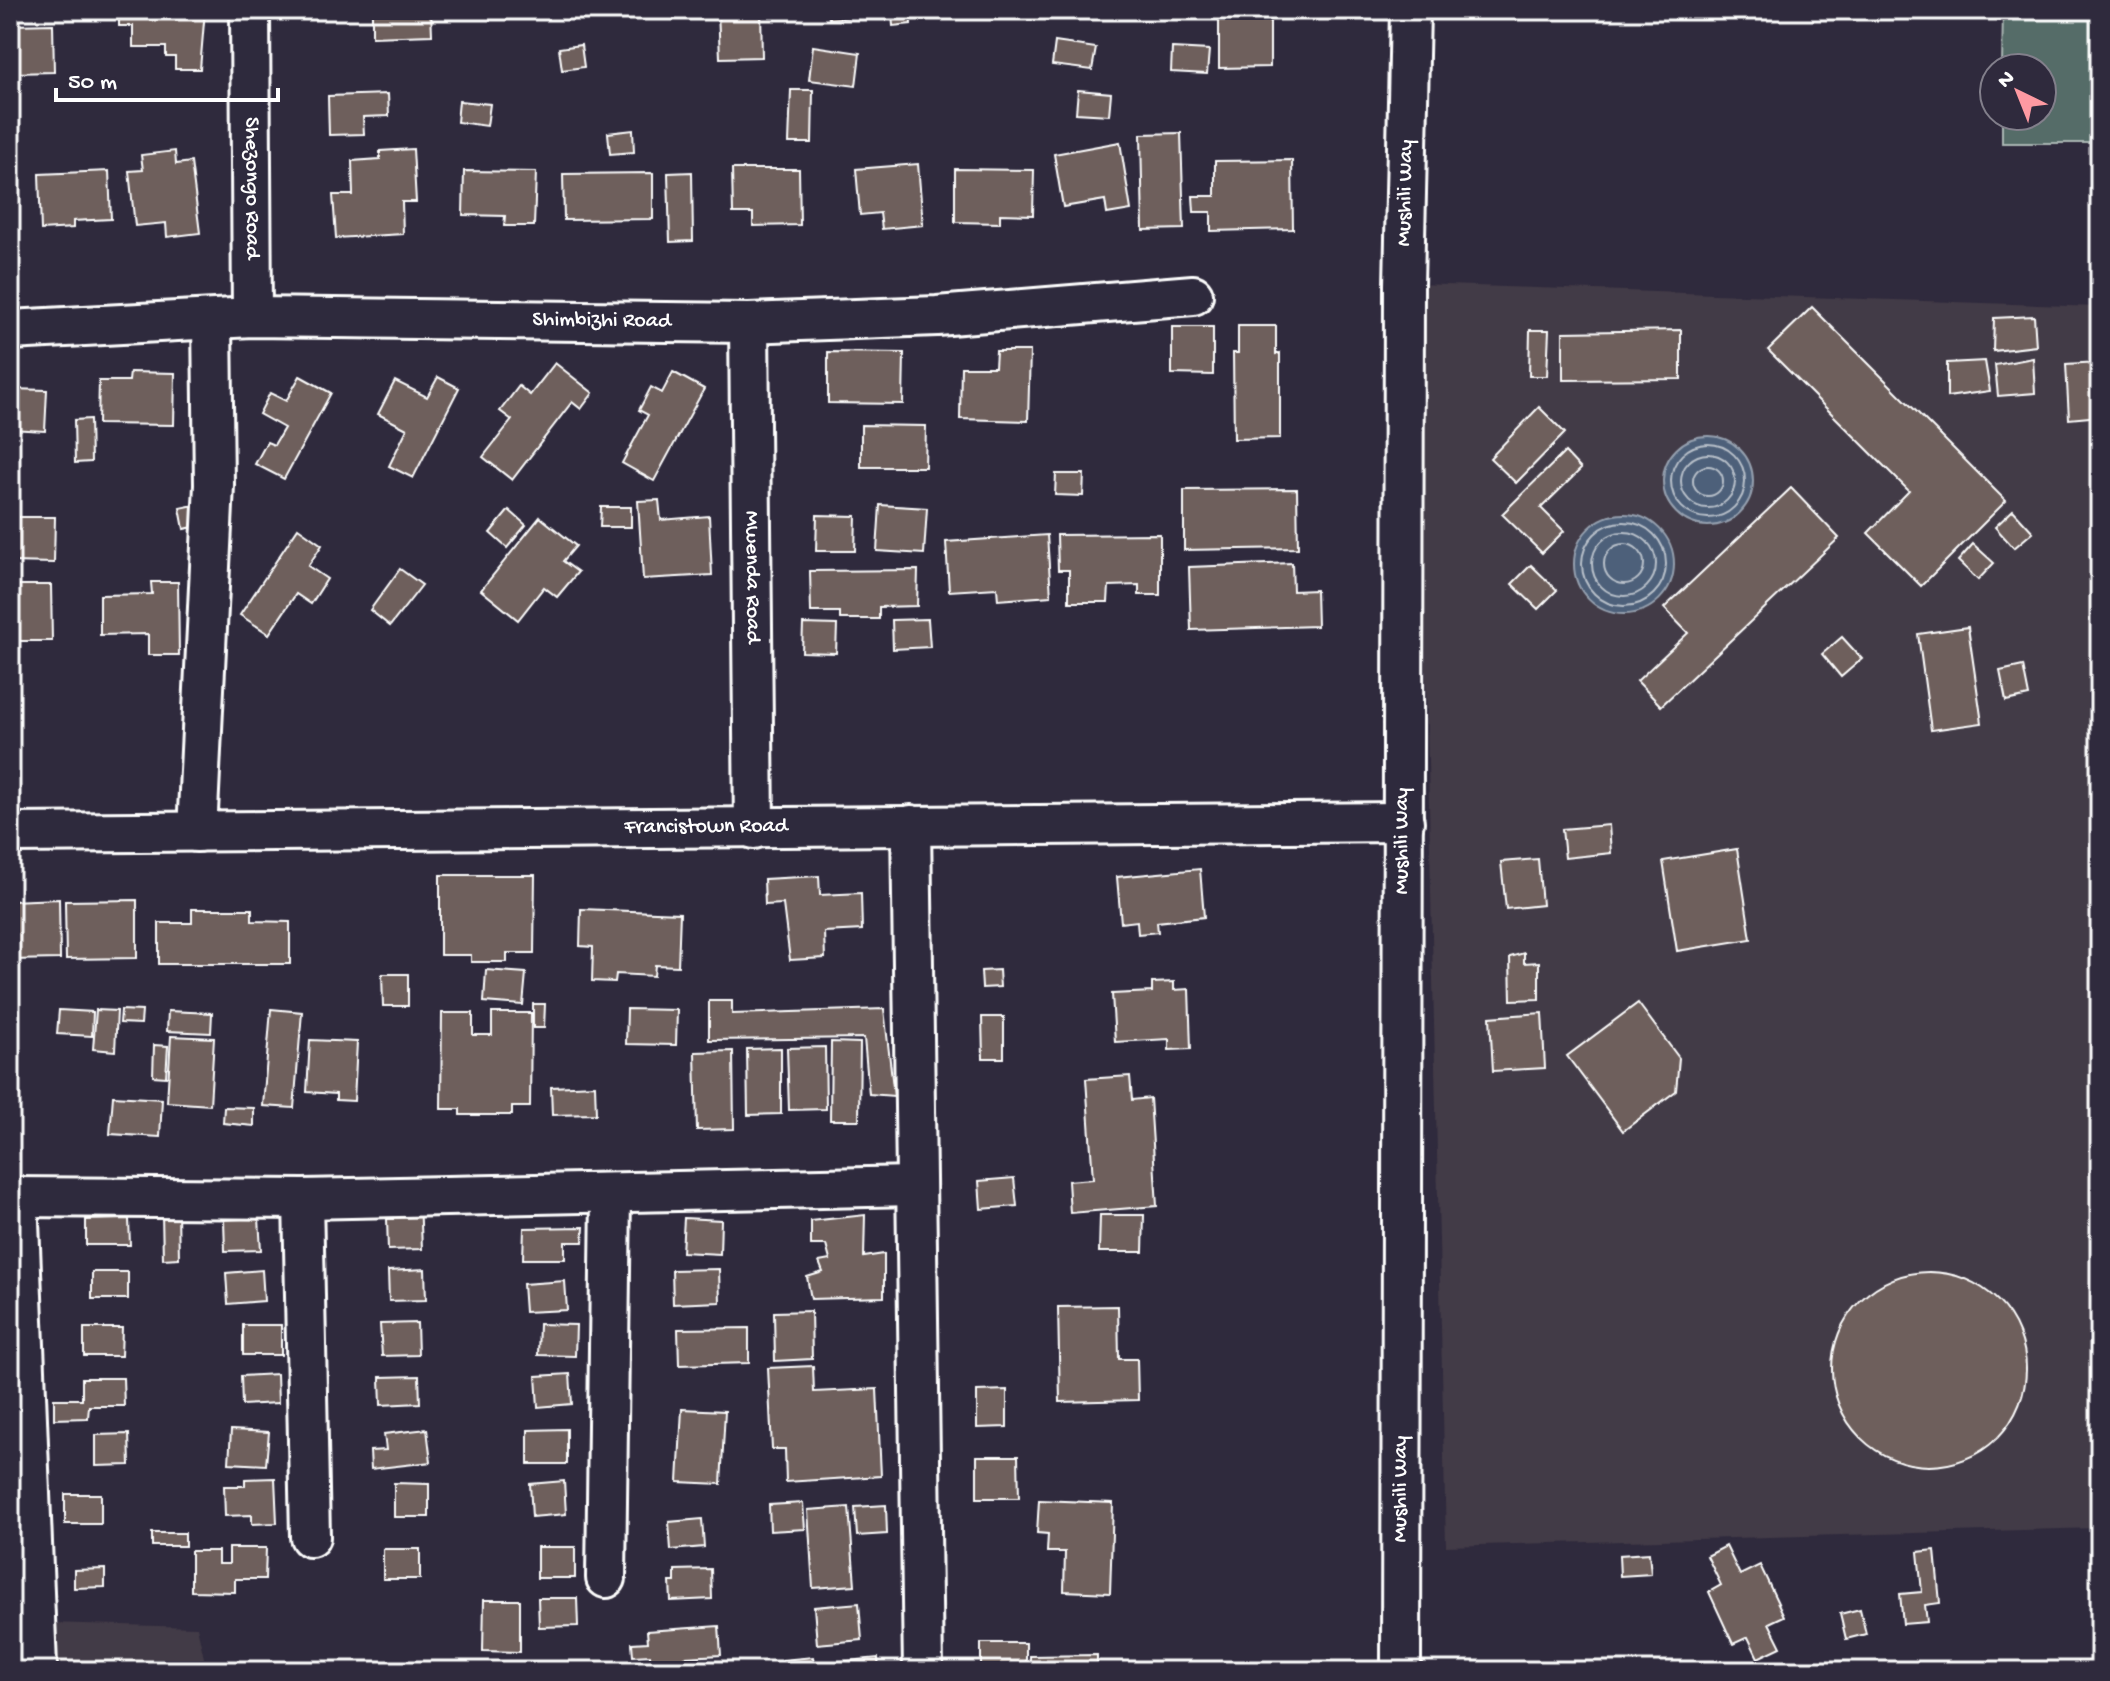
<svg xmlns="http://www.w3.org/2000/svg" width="2110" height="1681" font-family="'Gochi Hand',sans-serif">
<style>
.built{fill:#423a46}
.green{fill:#556c67;stroke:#aab6b3;stroke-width:2}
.water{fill:#4e617a;stroke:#95a0af;stroke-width:2}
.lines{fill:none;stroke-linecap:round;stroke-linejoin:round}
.shore{stroke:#b8c0ca;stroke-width:2}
.building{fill:#6e5f5c;stroke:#fff;stroke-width:2}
.minor-casing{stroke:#fff;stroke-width:44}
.minor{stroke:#2f2a3d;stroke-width:38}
.labels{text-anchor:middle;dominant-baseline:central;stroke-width:6;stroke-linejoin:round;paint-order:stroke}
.street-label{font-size:22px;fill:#fff;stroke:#2f2a3d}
</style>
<rect width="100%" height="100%" fill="#2f2a3d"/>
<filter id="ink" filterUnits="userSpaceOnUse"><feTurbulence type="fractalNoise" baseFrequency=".0125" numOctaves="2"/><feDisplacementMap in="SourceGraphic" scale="16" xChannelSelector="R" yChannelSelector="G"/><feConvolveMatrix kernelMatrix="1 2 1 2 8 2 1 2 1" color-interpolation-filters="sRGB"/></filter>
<g filter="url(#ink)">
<g class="built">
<polygon points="1417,284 2100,307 2100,1528 1446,1546"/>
<polygon points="10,1622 197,1627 207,1671 10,1671"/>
</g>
<polygon class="green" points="2003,10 2100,10 2100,143 2002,143 2002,116 2042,116 2042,68 2002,68"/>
<g class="water">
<circle cx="1708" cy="481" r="45"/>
<circle cx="1624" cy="564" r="50"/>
</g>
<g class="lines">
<g class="shore">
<circle cx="1708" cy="481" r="37"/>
<circle cx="1708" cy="481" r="27"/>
<circle cx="1708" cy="481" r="15"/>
<circle cx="1624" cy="564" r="42"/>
<circle cx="1624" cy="564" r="32"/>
<circle cx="1624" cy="564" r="20"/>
</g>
</g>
<g class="building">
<polygon points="119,10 205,10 200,69 175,69 175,57 166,57 166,47 133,47 133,26 119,26"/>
<polygon points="372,10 431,10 432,35 372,37"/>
<polygon points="718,10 761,10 762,57 720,58"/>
<polygon points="828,10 910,10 911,24 893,26 892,14 829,19"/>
<polygon points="960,10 1010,10 960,15"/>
<polygon points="1219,10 1270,10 1270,67 1219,68"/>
<polygon points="53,24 54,72 14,73 13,25"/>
<polygon points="1055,42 1096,48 1092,70 1052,65"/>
<polygon points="581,45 584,67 562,70 559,48"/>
<polygon points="813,46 860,53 856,86 809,80"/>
<polygon points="1172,48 1209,50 1207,74 1171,72"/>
<polygon points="791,90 813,90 812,143 789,143"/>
<polygon points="1078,90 1111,93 1109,115 1076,113"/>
<polygon points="388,94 389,116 363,117 364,134 329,135 328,96"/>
<polygon points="459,101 490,104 487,126 457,122"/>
<polygon points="633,130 634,152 610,154 608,133"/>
<polygon points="1181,133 1184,229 1143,230 1141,134"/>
<polygon points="1120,142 1131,210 1107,214 1105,200 1063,207 1054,154"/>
<polygon points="413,149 416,202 402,202 403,234 336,238 333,195 353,195 352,161 380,159 380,151"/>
<polygon points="175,151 176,164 191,162 200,233 167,237 166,223 135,226 129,171 143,170 141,155"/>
<polygon points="1292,160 1293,229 1211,231 1211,212 1194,212 1193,196 1215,196 1215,161"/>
<polygon points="918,164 923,225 882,229 880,213 860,215 856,169"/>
<polygon points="732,169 799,169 800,225 753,226 753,213 733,213"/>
<polygon points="955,169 1034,170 1033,215 1000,214 1000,223 955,222"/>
<polygon points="109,171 111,219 73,221 73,228 41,230 39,174"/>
<polygon points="464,171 536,172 534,226 504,226 505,216 463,215"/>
<polygon points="692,172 693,241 670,242 668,173"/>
<polygon points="653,173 653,219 564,220 563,174"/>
<polygon points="1812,307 2006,501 1921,586 1868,533 1909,491 1768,350"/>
<polygon points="2034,316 2036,346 1993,351 1994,318"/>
<polygon points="1238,326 1276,326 1276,354 1280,353 1280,438 1234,439 1233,353 1238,353"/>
<polygon points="1172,327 1213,327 1213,375 1172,374"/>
<polygon points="1530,330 1549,330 1547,376 1529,376"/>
<polygon points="1681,330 1681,379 1563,380 1563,332"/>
<polygon points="996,351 1030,351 1028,421 960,419 961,367 995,367"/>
<polygon points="828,352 904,353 903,404 828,403"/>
<polygon points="2033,358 2035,393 1998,396 1995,365"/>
<polygon points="1985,361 1990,391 1947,397 1947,363"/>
<polygon points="2099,362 2100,416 2069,419 2066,364"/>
<polygon points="555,363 593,393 581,409 572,402 512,480 483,457 512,420 500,411 519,386 530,395"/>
<polygon points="130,372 175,373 174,425 98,424 99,381 129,381"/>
<polygon points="673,372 704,389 654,481 622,463 648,415 639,410 651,387 662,393"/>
<polygon points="300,376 331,393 284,479 255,464 267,442 274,445 284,428 259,414 270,393 286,401"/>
<polygon points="438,377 459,388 413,478 389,466 407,429 378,414 395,381 427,397"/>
<polygon points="10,389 47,390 45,431 10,429"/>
<polygon points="1539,407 1565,433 1516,483 1490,458"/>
<polygon points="90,419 91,462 75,463 74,420"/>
<polygon points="861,425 926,426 925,467 861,467"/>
<polygon points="1565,452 1581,469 1541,508 1564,531 1542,553 1502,514"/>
<polygon points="1056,474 1084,474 1083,496 1055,495"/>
<polygon points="1791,488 1839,538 1661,706 1637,681 1688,633 1664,608"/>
<polygon points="1297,489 1298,548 1184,550 1184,490"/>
<polygon points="659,500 661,520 709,516 712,575 643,579 638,501"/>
<polygon points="204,503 208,524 184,529 180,508"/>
<polygon points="880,505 927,508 924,554 877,551"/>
<polygon points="601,507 631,507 631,527 600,527"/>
<polygon points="509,510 526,525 507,548 490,533"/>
<polygon points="2013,510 2033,532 2014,548 1995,527"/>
<polygon points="817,515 856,516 855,551 816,551"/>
<polygon points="10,517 55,517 54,563 10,562"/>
<polygon points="540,517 576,546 563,561 578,572 557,597 544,587 518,620 481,590"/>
<polygon points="298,528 322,545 308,566 327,579 311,604 296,594 269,634 240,615"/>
<polygon points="1160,534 1160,595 1139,595 1139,585 1109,586 1108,602 1069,602 1069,570 1058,570 1057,535"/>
<polygon points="1047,535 1051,596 998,600 997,588 949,591 946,542"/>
<polygon points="1973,544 1994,563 1978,580 1958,561"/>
<polygon points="1292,563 1293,591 1316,590 1317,626 1191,630 1189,567"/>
<polygon points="1531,565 1557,590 1538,609 1512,584"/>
<polygon points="400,569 422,585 390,626 370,610"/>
<polygon points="918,570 917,606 879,607 879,619 840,619 840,612 811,612 810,571"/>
<polygon points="151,582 178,582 179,655 148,655 148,634 100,635 100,595 152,594"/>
<polygon points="10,585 51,585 52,641 12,641"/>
<polygon points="928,619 930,647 893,649 892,620"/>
<polygon points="803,624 837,625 836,653 802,652"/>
<polygon points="1968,627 1982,723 1931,730 1918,634"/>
<polygon points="1842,637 1862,659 1841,677 1822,654"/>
<polygon points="2023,666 2029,696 2006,701 2000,671"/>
<polygon points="1609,825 1611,853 1565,858 1562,829"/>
<polygon points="1737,849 1751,939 1677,951 1663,861"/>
<polygon points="1538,859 1542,905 1506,909 1501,862"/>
<polygon points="1200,869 1204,917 1157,922 1158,932 1138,934 1137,921 1121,923 1117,877"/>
<polygon points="440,875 535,875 534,953 507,953 507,962 471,962 471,955 440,955"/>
<polygon points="819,876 820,895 861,893 862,930 824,932 825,958 790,960 783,904 765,905 764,879"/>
<polygon points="59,899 60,959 10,960 10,901"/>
<polygon points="137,900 137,958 66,959 65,901"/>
<polygon points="192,909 252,909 252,921 290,922 290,964 159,964 159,923 192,923"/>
<polygon points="581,909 680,913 678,966 655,965 654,976 616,974 615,982 592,981 593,947 580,946"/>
<polygon points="1524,953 1524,963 1539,962 1539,999 1511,1000 1510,957"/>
<polygon points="486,970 526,973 523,1005 484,1002"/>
<polygon points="999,970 1000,987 982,988 981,971"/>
<polygon points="382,974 408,974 408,1006 383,1006"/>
<polygon points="1174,982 1174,990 1189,989 1191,1049 1169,1050 1169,1039 1115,1042 1112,994 1152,992 1152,983"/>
<polygon points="709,1001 732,1001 732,1014 884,1009 894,1096 869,1094 864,1038 709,1040"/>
<polygon points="1638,1003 1679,1058 1676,1091 1623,1131 1567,1056"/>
<polygon points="533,1004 545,1004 544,1028 533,1028"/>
<polygon points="271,1009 302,1012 294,1108 263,1106"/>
<polygon points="627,1009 677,1010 676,1045 626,1044"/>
<polygon points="59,1010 93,1012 92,1036 57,1034"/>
<polygon points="96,1010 117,1011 115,1051 93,1049"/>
<polygon points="121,1010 142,1011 141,1024 120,1023"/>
<polygon points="168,1011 212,1013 211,1033 167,1031"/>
<polygon points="442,1013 473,1013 473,1035 492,1035 492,1013 531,1013 530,1107 512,1107 512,1115 460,1115 460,1109 441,1109"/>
<polygon points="1542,1013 1545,1068 1493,1071 1490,1017"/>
<polygon points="982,1017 1004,1017 1004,1058 983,1058"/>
<polygon points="171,1036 214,1038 210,1105 167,1102"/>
<polygon points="310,1040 357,1042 354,1101 336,1100 336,1094 307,1092"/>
<polygon points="831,1042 860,1043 859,1120 830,1120"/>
<polygon points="154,1045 168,1046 166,1077 153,1076"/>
<polygon points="825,1047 826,1109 789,1110 787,1048"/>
<polygon points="781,1048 781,1114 748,1115 747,1049"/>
<polygon points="733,1051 734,1129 697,1130 695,1052"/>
<polygon points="1130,1076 1132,1100 1150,1098 1157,1206 1070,1213 1068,1181 1093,1179 1086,1079"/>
<polygon points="595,1085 596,1114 552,1115 551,1087"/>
<polygon points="113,1096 162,1099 160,1137 110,1134"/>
<polygon points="224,1107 254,1108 254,1126 223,1123"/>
<polygon points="1014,1178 1017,1206 981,1209 979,1181"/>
<polygon points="420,1199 422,1249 388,1250 387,1219 393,1219 393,1200"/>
<polygon points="178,1212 179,1258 163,1259 162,1213"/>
<polygon points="865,1215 864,1257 884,1254 884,1297 811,1299 807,1277 823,1272 819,1262 830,1260 826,1245 811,1245 811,1221"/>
<polygon points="1100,1215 1144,1215 1143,1252 1099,1252"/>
<polygon points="259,1218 261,1250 225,1251 224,1220"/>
<polygon points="684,1218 721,1220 720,1254 682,1252"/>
<polygon points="129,1219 130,1245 86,1245 86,1220"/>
<polygon points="584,1227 583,1242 565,1242 565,1259 523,1259 524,1228"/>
<polygon points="425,1269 426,1300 389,1301 388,1271"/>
<polygon points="719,1269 720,1302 673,1304 672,1270"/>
<polygon points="262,1270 264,1301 228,1304 226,1273"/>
<rect x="92" y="1272" width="36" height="27"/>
<circle cx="1929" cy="1369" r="97"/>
<polygon points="565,1281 567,1310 525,1312 523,1284"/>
<polygon points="1118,1306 1119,1359 1137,1359 1138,1400 1060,1402 1058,1307"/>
<polygon points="811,1311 812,1359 775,1361 774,1312"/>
<polygon points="417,1323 418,1355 382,1356 380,1324"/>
<polygon points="539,1324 576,1325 575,1356 538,1355"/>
<rect x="243" y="1325" width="38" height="30"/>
<polygon points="84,1328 122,1328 121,1356 84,1356"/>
<polygon points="749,1328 749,1363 679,1365 678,1329"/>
<polygon points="813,1366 814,1392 877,1389 881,1476 786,1482 785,1449 772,1449 768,1368"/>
<polygon points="277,1374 278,1403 242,1405 241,1376"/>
<polygon points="570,1374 572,1404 538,1407 536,1376"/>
<polygon points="419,1376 420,1403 381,1405 380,1377"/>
<polygon points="82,1378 123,1378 124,1406 89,1406 88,1418 54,1419 54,1399 82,1399"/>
<polygon points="1007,1390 1007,1427 977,1428 977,1391"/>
<polygon points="682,1409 725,1411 721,1484 678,1482"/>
<polygon points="427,1429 431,1462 371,1469 370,1451 386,1450 384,1434"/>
<polygon points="567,1429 567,1464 528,1464 528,1430"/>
<polygon points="231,1430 269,1432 266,1465 229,1463"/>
<polygon points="129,1434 130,1465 96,1466 96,1435"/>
<polygon points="977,1456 1018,1456 1019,1498 977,1498"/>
<polygon points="275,1478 277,1523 252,1524 252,1515 225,1516 224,1486 245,1486 245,1479"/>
<polygon points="564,1481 566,1514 532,1517 530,1484"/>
<polygon points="394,1483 429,1484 429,1517 394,1517"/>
<rect x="65" y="1494" width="36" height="30"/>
<polygon points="1039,1500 1113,1503 1110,1593 1064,1591 1065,1552 1047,1552 1048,1534 1037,1533"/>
<polygon points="803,1503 805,1529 770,1531 769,1505"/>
<polygon points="886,1505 887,1534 857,1536 855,1507"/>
<polygon points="849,1507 855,1585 813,1588 808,1510"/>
<polygon points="702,1519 704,1547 671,1550 669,1522"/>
<rect x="152" y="1533" width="33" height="13"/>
<polygon points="1726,1546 1740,1575 1760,1565 1784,1616 1769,1623 1781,1647 1758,1658 1748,1637 1733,1644 1709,1592 1721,1585 1707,1556"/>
<rect x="537" y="1547" width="38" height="31"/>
<polygon points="229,1548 266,1548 265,1579 235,1579 235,1592 191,1591 191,1551 218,1551 218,1564 229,1564"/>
<rect x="383" y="1549" width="37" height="30"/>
<polygon points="1935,1550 1940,1603 1925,1605 1927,1622 1903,1624 1900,1594 1922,1592 1918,1552"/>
<polygon points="1649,1553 1651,1574 1620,1576 1619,1555"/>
<polygon points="105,1569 105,1587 74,1588 74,1570"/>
<polygon points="711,1569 712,1599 671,1601 670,1582 675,1582 675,1570"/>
<polygon points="538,1598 577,1598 578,1626 539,1627"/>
<polygon points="484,1600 520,1600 520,1652 483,1651"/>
<polygon points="859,1603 862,1640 817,1644 814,1607"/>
<polygon points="1860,1609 1866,1634 1846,1639 1840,1614"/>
<polygon points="719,1626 721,1655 685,1657 685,1665 651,1667 650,1655 633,1656 632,1643 648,1642 647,1631"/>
<rect x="981" y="1643" width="45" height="28"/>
<polygon points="1097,1655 1097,1671 1030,1671 1030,1656"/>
<polygon points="813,1657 815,1671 784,1671 783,1660"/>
<polygon points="878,1658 879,1671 829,1671 828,1663"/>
<polygon points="531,1666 531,1671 508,1671 508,1667"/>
</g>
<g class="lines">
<g class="minor-casing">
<g id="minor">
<path id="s1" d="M250 10 252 317"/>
<path id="s2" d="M749 323 754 829"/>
<path id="s3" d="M10 330 252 317 749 323 937 316 1193 295"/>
<polyline points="911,825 923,1671"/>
<polyline points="197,832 214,485 212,320"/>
<path id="s4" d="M10 833 1404 822"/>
<polyline points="10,1197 303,1199 914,1186"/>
<polyline points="18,1197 37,1666"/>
<polyline points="303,1199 310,1537"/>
<polyline points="606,1578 611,1195"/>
<path id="s5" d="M1401 1671 1404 285 1410 10"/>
</g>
</g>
<use href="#minor" class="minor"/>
</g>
</g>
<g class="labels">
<g class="street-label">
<text stroke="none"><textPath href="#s1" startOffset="178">Shezongo Road</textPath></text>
<text stroke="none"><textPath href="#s5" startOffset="1478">Mushili Way</textPath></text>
<text stroke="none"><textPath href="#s3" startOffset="592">Shimbizhi Road</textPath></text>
<text stroke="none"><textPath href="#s2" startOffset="254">Mwenda Road</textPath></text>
<text stroke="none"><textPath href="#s4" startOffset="696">Francistown Road</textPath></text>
<text stroke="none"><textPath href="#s5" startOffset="830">Mushili Way</textPath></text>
<text stroke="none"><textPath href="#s5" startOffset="182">Mushili Way</textPath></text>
</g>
</g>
<rect width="2110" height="1681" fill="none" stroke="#2f2a3d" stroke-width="40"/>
<rect x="20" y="20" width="2070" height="1641" fill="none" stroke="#fff" stroke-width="3" filter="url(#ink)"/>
<g transform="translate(2018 92) rotate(317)"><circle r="38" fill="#2f2a3d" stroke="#827f8b" stroke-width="2"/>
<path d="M0-6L14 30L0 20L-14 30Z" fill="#ff9aa2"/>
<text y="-12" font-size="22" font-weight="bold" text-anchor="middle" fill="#ffffff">N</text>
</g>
<path d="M56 88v12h222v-12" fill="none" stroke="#ffffff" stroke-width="4"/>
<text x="68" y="88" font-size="24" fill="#ffffff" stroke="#2f2a3d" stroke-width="6" paint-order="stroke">50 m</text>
</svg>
